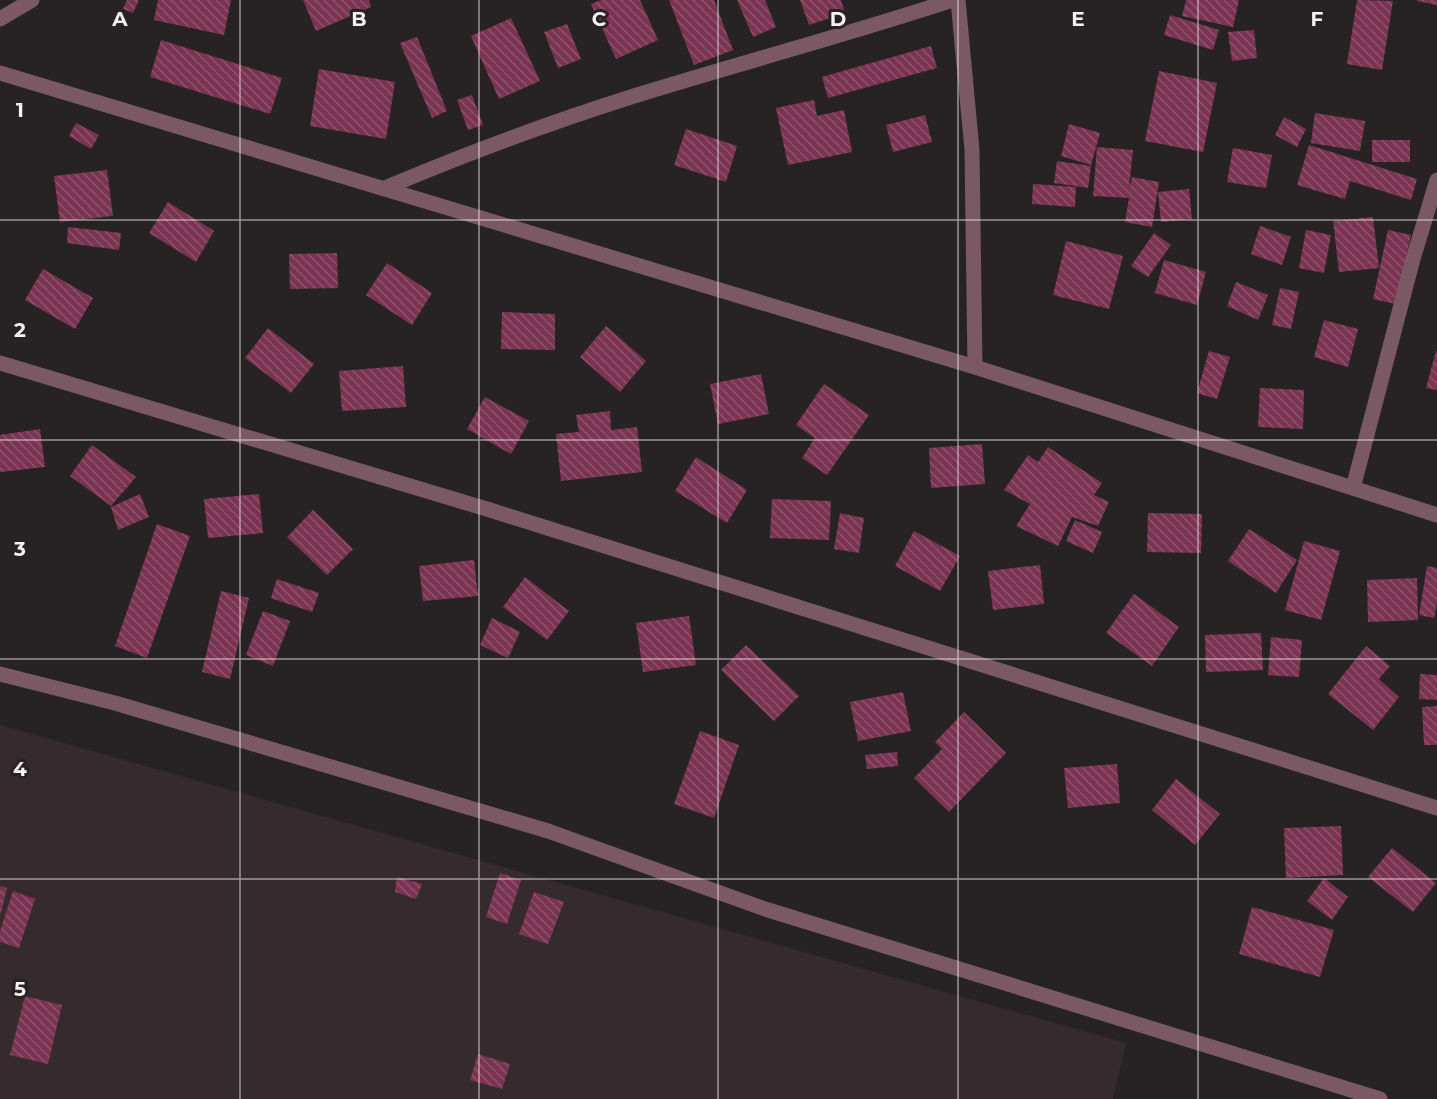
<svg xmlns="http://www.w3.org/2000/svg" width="1437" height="1099" font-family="Montserrat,sans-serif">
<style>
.built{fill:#352b2f}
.building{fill:url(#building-back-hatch)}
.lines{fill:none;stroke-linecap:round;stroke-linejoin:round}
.minor{stroke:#7a5965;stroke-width:15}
.grid{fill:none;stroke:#f4f2f2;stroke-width:1.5;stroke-opacity:0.55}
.grid-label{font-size:20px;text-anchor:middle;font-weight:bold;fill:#f4f2f2;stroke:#272324;stroke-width:6;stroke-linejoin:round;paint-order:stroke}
</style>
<defs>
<pattern id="building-back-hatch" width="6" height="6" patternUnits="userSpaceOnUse" patternTransform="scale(1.5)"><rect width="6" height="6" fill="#7a3451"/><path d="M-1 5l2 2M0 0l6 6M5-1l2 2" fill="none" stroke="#8e526a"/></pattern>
</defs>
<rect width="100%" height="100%" fill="#272324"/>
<polygon class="built" points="0,725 1126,1043 1113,1099 0,1099"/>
<g class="building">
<polygon points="127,0 139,0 133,13 123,9"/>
<polygon points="158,0 231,0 224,35 154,20"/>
<polygon points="303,0 369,0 371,7 316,31"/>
<polygon points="601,0 640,0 658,40 616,59 591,4"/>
<polygon points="669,0 714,0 733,50 694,65"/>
<polygon points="737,0 765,0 776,27 753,37"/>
<polygon points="800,0 841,0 845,13 809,25"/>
<polygon points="1186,0 1239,0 1233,27 1182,16"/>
<polygon points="1357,0 1393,1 1382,70 1347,64"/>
<polygon points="1417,0 1437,0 1437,5 1417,1"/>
<polygon points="1170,15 1219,30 1213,50 1164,35"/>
<polygon points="511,18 540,81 499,99 471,36"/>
<polygon points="567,24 581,59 558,68 544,32"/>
<polygon points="1254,30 1257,58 1232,61 1228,32"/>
<polygon points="417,37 447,111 432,118 400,43"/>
<polygon points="161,40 282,78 270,114 150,77"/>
<polygon points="931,46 937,68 828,98 822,77"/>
<polygon points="319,69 395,82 386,139 310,126"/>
<polygon points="1159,71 1217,83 1203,152 1145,141"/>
<polygon points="472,95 483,125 468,130 457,100"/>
<polygon points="814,100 817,116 844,110 852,152 788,165 776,108"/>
<polygon points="1315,113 1365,121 1360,151 1311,143"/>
<polygon points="925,115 932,142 893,152 886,125"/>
<polygon points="1284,117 1306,129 1297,147 1275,135"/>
<polygon points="76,123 99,135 91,149 69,136"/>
<polygon points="1069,124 1100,133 1091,165 1061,156"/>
<polygon points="686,129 737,146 726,182 674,165"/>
<rect x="1372" y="140" width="38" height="22"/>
<polygon points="1309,145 1417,179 1411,200 1350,181 1345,199 1297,185"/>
<polygon points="1097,147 1133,150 1129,189 1132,177 1159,182 1152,227 1125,222 1129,198 1093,196"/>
<polygon points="1233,148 1272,155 1266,188 1227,182"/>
<polygon points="1057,161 1091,166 1088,188 1054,183"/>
<polygon points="107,170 113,216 60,222 54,176"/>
<polygon points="1033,184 1076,187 1075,207 1032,204"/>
<polygon points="1189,189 1192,219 1161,222 1158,192"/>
<polygon points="168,202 214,231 196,262 149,233"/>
<polygon points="1373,217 1379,268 1339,272 1333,221"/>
<polygon points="1260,226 1291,237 1282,265 1251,254"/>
<polygon points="68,227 121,233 119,250 67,243"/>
<polygon points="1306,230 1331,235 1324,273 1299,268"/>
<polygon points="1388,230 1411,235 1396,304 1373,299"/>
<polygon points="1154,233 1171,245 1148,277 1131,266"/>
<polygon points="1066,241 1123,256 1109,309 1053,295"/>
<polygon points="337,253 338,288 290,289 289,254"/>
<polygon points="1164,260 1206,272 1197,305 1155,293"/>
<polygon points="387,263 432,293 412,325 366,295"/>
<polygon points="43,269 93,298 75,329 25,300"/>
<polygon points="1236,282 1268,295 1258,320 1227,306"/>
<polygon points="1280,288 1299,292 1291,329 1272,325"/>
<polygon points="502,312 555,314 555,350 501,349"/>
<polygon points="1324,320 1358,329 1348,367 1314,357"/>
<polygon points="606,326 646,361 620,392 580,357"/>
<polygon points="268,328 314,364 291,393 245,358"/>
<polygon points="1209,351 1230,357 1217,399 1197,393"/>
<polygon points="1436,351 1437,351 1437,390 1426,388"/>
<polygon points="403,366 406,407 342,411 339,371"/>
<polygon points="761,374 769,414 718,424 710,384"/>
<polygon points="824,384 869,415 827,475 802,458 815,438 796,425"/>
<polygon points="1260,388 1304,390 1303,429 1258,427"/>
<polygon points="485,397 529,421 511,454 467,429"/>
<polygon points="610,411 611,430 637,427 642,472 561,481 556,434 579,432 576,415"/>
<polygon points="40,429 45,467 0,472 0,435"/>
<polygon points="982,444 985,484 931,488 929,448"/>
<polygon points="92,445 136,477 111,506 70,476"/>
<polygon points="1048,447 1102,483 1094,495 1109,502 1098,526 1072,517 1058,546 1016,526 1030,504 1004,490 1028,455 1038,462"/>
<polygon points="696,457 747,490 727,523 675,491"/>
<polygon points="140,494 149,517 118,530 111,507"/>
<polygon points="259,494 263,533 208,538 204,499"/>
<polygon points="772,499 831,501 829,540 770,538"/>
<polygon points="313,510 353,549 327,575 287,537"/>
<polygon points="840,513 864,518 859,553 834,549"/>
<polygon points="1148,513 1202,514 1201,553 1147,552"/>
<polygon points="1075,520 1102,532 1093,553 1066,541"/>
<polygon points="157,524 190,536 147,658 115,646"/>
<polygon points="1249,529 1297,560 1276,593 1228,561"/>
<polygon points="914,531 960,556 940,591 895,566"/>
<polygon points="1304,541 1340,551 1321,620 1285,610"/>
<polygon points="474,560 478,596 423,601 419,566"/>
<polygon points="1040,565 1044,604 993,610 988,571"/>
<polygon points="1427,566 1437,568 1437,603 1434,618 1419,615"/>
<polygon points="525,577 569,611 547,640 503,607"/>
<polygon points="1417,578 1418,620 1368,622 1367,580"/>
<polygon points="277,579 319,593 312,612 271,598"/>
<polygon points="221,591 249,598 230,679 202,672"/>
<polygon points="1134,594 1179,627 1152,666 1106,633"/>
<polygon points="263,611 290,621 273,666 246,655"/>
<polygon points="689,616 696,665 643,672 636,623"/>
<polygon points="492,618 520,632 508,658 480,645"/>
<polygon points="1261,633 1263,670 1206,672 1205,635"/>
<polygon points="1271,637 1302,640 1299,677 1268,675"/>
<polygon points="746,645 799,696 774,721 721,670"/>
<polygon points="1366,646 1390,666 1379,679 1399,697 1373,730 1328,694"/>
<polygon points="1420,674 1437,675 1437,700 1419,699"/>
<polygon points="903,692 911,731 858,741 850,702"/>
<polygon points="1437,706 1437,745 1424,745 1422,707"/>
<polygon points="964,712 1006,753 949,812 914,778 942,749 935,742"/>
<polygon points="700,731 739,745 714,818 674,804"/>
<polygon points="897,752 898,766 867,769 865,755"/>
<polygon points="1117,764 1120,803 1068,808 1064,768"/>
<polygon points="1176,779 1220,814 1195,845 1152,810"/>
<polygon points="1341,826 1343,875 1286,878 1284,828"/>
<polygon points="1392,848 1436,883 1413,912 1368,877"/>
<polygon points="500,873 521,880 507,924 486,917"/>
<polygon points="397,877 422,884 416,899 395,892"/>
<polygon points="1324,878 1348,897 1332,920 1307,901"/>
<polygon points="0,886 7,888 1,913 0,913"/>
<polygon points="13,891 35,899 19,948 0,942 0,931"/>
<polygon points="534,892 564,902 548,944 519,934"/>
<polygon points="1252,907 1334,930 1320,977 1239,954"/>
<polygon points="25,996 62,1005 48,1064 10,1055"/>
<polygon points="478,1054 510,1064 502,1089 470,1080"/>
</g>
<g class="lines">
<g class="minor">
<polyline points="958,0 972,150 975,367"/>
<polyline points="0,19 32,0"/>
<polyline points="0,73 975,367 1437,515"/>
<path d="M385 188C467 153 549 123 634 96 740 63 847 35 953 0"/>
<polyline points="0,363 490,510 1437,808"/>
<polyline points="1353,488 1413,259 1437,180"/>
<polyline points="0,674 115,703 548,831 765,909 1380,1099"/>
</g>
</g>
<path class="grid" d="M240 0V1099M479 0V1099M718 0V1099M958 0V1099M1198 0V1099M0 220H1437M0 440H1437M0 659H1437M0 879H1437"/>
<g class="grid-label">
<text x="120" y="26">A</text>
<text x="359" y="26">B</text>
<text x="599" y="26">C</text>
<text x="838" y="26">D</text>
<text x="1078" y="26">E</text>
<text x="1317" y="26">F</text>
<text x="20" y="117">1</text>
<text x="20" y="337">2</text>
<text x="20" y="556">3</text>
<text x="20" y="776">4</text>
<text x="20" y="996">5</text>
</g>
</svg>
